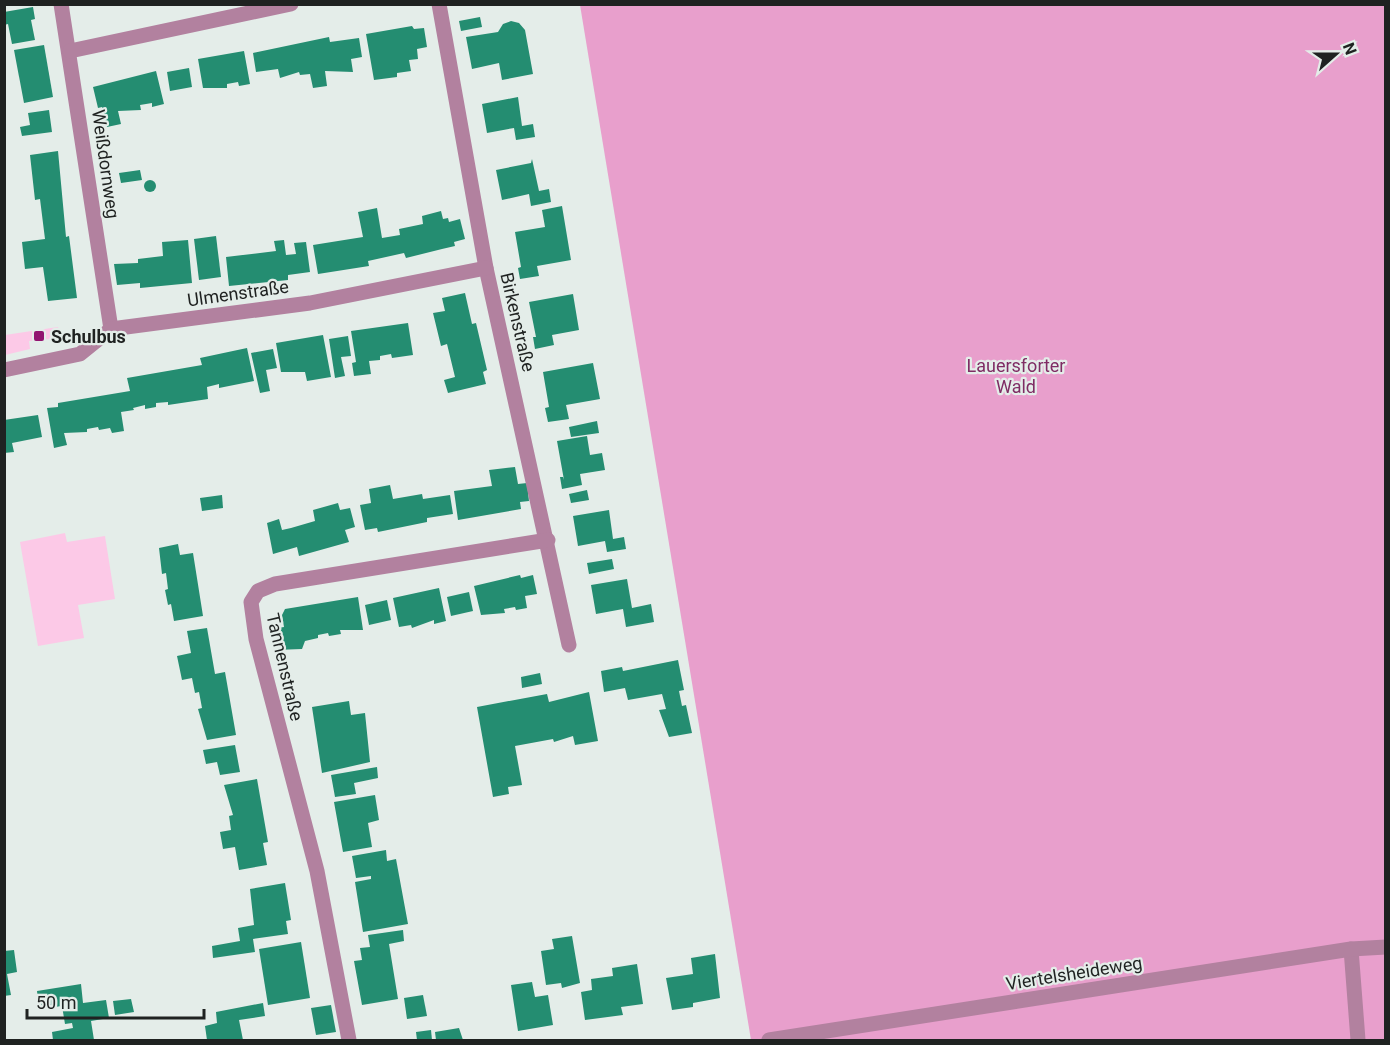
<svg xmlns="http://www.w3.org/2000/svg" width="1390" height="1045" font-family="Roboto,sans-serif">
<style>
.green{fill:#fcc9e7}
.forest{fill:#e89fcc}
.building{fill:#248d71}
.lines{fill:none;stroke-linecap:round;stroke-linejoin:round}
.minor{stroke:#b2819f;stroke-width:15}
.poi-dot{fill:#921470;stroke:#e4ede9;stroke-width:2}
.labels{text-anchor:middle;dominant-baseline:central;stroke-width:4.5;stroke-linejoin:round;paint-order:stroke}
.street-label{font-size:18px;fill:#1f2221;stroke:#e4ede9}
.poi-label{font-size:18px;font-weight:bold;fill:#1f2221;stroke:#e4ede9;text-anchor:start}
.park-label{font-size:18px;fill:#7f2c64;stroke:#e4ede9}
</style>
<rect width="100%" height="100%" fill="#e4ede9"/>
<g class="green">
<polygon points="58,327 61,338 29,341 30,349 5,355 5,335"/>
<polygon points="65,533 67,542 105,536 115,599 78,605 84,638 38,646 20,542"/>
</g>
<polygon class="forest" points="580,5 1385,5 1385,1040 751,1040"/>
<g class="building">
<polygon points="33,7 35,19 31,20 35,40 12,44 8,24 4,25 4,12"/>
<polygon points="480,17 482,27 461,31 459,21"/>
<polygon points="511,21 519,23 525,30 533,74 502,80 499,63 472,69 466,37 498,32 503,24"/>
<polygon points="412,26 414,29 424,28 427,47 417,49 418,59 409,60 411,71 397,73 397,77 374,80 366,34"/>
<polygon points="329,37 330,42 359,38 362,57 351,59 353,72 325,71 327,86 313,88 310,74 300,75 299,72 280,78 278,69 256,72 253,53"/>
<polygon points="44,45 53,97 24,103 14,50"/>
<polygon points="244,51 250,84 239,86 238,82 227,84 227,88 203,88 198,59"/>
<polygon points="189,68 192,87 170,91 167,72"/>
<polygon points="156,71 164,104 152,107 152,103 140,105 141,110 118,111 121,124 107,127 102,107 98,108 93,87"/>
<polygon points="518,97 522,126 533,124 535,137 516,140 514,128 487,133 482,104"/>
<polygon points="49,110 52,132 22,136 20,127 30,125 28,113"/>
<polygon points="58,151 66,237 69,236 77,298 48,301 43,267 25,269 22,242 45,239 40,199 35,200 30,155"/>
<polygon points="532,159 539,191 549,189 551,202 531,206 529,194 502,200 496,170 531,163"/>
<polygon points="140,170 142,180 121,183 119,173"/>
<circle cx="150" cy="186" r="6"/>
<polygon points="562,206 571,260 537,266 539,276 520,279 518,268 521,267 515,232 545,227 542,210"/>
<polygon points="377,208 382,238 400,235 399,229 423,224 422,216 441,211 443,219 448,218 449,222 460,219 465,239 454,242 455,246 442,249 406,258 404,253 368,261 369,266 318,274 313,245 363,237 358,212"/>
<polygon points="216,236 221,277 199,280 194,239"/>
<polygon points="188,240 192,283 140,288 140,283 117,285 114,264 138,263 138,259 163,256 162,242"/>
<polygon points="284,240 286,255 296,254 294,243 306,242 310,272 288,275 288,280 229,286 226,257 276,251 274,241"/>
<polygon points="465,293 472,324 476,323 487,370 483,372 486,384 448,393 444,380 455,377 447,344 441,346 433,313 445,311 442,298"/>
<polygon points="573,294 579,330 552,335 554,345 535,349 533,337 536,337 529,302"/>
<polygon points="408,323 413,355 392,358 391,354 380,356 380,360 369,361 371,374 354,376 352,363 356,362 351,331"/>
<polygon points="323,335 331,377 307,381 305,372 281,372 276,343"/>
<polygon points="348,336 351,356 341,357 345,376 335,378 329,339"/>
<polygon points="247,348 254,381 219,388 219,384 207,387 208,399 168,405 168,402 156,403 156,407 145,409 145,405 133,408 134,410 121,412 124,431 112,433 110,428 99,430 98,427 87,429 87,432 64,433 67,445 54,448 47,408 58,407 58,403 130,391 127,378 202,365 200,358"/>
<polygon points="273,349 277,368 266,370 270,391 260,393 251,353"/>
<polygon points="593,363 600,399 566,405 569,419 548,422 545,408 549,407 543,372"/>
<polygon points="38,415 42,437 12,443 14,452 4,453 4,420"/>
<polygon points="597,421 599,433 571,437 569,427"/>
<polygon points="587,436 590,455 602,453 605,470 580,474 582,485 562,489 560,477 563,477 564,480 557,441"/>
<polygon points="515,467 518,484 527,483 529,501 520,502 521,509 458,520 454,491 492,486 489,470"/>
<polygon points="390,485 393,499 422,494 423,499 450,495 453,514 427,518 427,522 378,532 377,528 365,530 360,505 371,503 369,489"/>
<polygon points="587,490 589,500 571,503 569,494"/>
<polygon points="222,495 223,508 202,511 200,498"/>
<polygon points="338,503 340,510 350,508 355,527 345,530 349,542 299,556 297,547 273,554 267,523 279,519 282,530 291,528 315,521 313,510"/>
<polygon points="609,510 613,539 624,537 626,549 607,552 605,541 578,546 573,516"/>
<polygon points="178,544 180,555 193,553 203,616 174,621 171,604 168,605 165,590 168,589 166,573 162,574 159,548"/>
<polygon points="612,559 614,569 589,574 587,563"/>
<polygon points="520,575 521,578 533,575 537,594 525,596 527,608 516,610 515,607 504,609 505,613 481,615 474,586"/>
<polygon points="627,579 632,608 651,604 654,622 626,627 623,609 596,614 591,585"/>
<polygon points="439,588 446,621 434,624 434,620 412,628 411,625 399,627 393,598"/>
<polygon points="469,592 473,611 451,616 447,597"/>
<polygon points="358,597 363,630 340,630 341,634 329,636 328,633 318,635 318,638 305,641 302,649 275,650 271,629 284,627 282,615 285,609"/>
<polygon points="387,600 391,620 369,625 365,605"/>
<polygon points="207,628 215,674 225,672 236,735 207,740 198,709 202,708 199,692 195,693 192,678 182,680 177,656 191,653 187,631"/>
<polygon points="678,660 684,690 679,691 682,706 686,705 692,733 669,737 659,710 666,709 662,694 628,700 625,688 604,692 601,671 622,667 623,671"/>
<polygon points="540,673 542,684 522,688 521,677"/>
<polygon points="589,692 598,741 575,745 573,736 554,742 553,739 515,746 522,785 508,787 509,794 493,797 477,707 547,694 549,702"/>
<polygon points="349,701 351,715 365,713 370,762 322,773 312,707"/>
<polygon points="235,745 240,772 220,775 217,762 206,764 203,750"/>
<polygon points="377,767 378,778 354,783 356,794 335,797 331,775"/>
<polygon points="257,779 268,842 263,843 267,865 239,870 235,847 223,849 220,832 231,830 229,816 233,815 224,785"/>
<polygon points="375,795 379,820 368,823 372,847 343,852 334,802"/>
<polygon points="386,850 387,861 396,859 408,924 363,932 355,882 371,879 371,876 356,878 352,856"/>
<polygon points="285,883 291,920 286,921 288,934 253,939 255,952 213,958 212,946 240,941 238,928 254,925 250,889"/>
<polygon points="403,930 404,941 389,944 398,999 362,1005 354,961 362,960 360,948 370,947 368,935"/>
<polygon points="572,936 580,983 562,988 561,983 546,985 541,951 554,949 552,939"/>
<polygon points="301,942 310,998 268,1005 259,949"/>
<polygon points="14,950 17,972 7,974 11,995 4,996 4,951"/>
<polygon points="715,954 720,998 693,1003 693,1007 672,1010 666,978 693,974 691,958"/>
<polygon points="637,964 643,1004 621,1007 623,1015 585,1020 581,992 592,990 591,979 613,976 612,968"/>
<polygon points="532,982 535,997 548,995 553,1025 518,1031 511,985"/>
<polygon points="81,984 83,1003 106,1000 109,1018 91,1021 94,1040 53,1040 52,1032 73,1028 72,1023 65,1024 62,1006 39,1009 37,991"/>
<polygon points="423,995 427,1016 407,1019 404,998"/>
<polygon points="131,999 134,1012 115,1015 113,1001"/>
<polygon points="263,1003 265,1016 239,1020 243,1040 207,1040 205,1026 217,1023 216,1012"/>
<polygon points="331,1005 336,1032 316,1035 311,1008"/>
<polygon points="459,1028 463,1040 436,1040 435,1032"/>
<polygon points="431,1030 432,1040 417,1040 416,1032"/>
</g>
<g class="lines">
<g class="minor">
<polyline points="61,4 111,329"/>
<polyline points="439,4 486,268 569,645"/>
<polyline points="70,51 291,4"/>
<polyline points="4,370 80,354 111,329 310,303 486,268"/>
<polyline points="1351,949 1358,1040"/>
<polyline points="349,1040 317,871 256,639 251,602 258,591 275,584 548,540"/>
<polyline points="769,1040 1351,949 1386,947"/>
</g>
</g>
<rect class="poi-dot" x="33" y="330" width="12" height="12" rx="3"/>
<g class="labels">
<g class="street-label">
<text transform="translate(106 164) rotate(82)">Weißdornweg</text>
<text transform="translate(238 293) rotate(-8)">Ulmenstraße</text>
<text transform="translate(518 322) rotate(77)">Birkenstraße</text>
<text transform="translate(285 667) rotate(77)">Tannenstraße</text>
<text transform="translate(1074 973) rotate(-9)">Viertelsheideweg</text>
</g>
<g class="poi-label">
<text x="51" y="336">Schulbus</text>
</g>
<g class="park-label">
<text x="1016" y="365">Lauersforter<tspan x="1016" dy="21">Wald</tspan></text>
</g>
</g>
<rect width="1390" height="1045" fill="none" stroke="#1f2221" stroke-width="12"/>
<g transform="translate(1336 54) rotate(69)" stroke="#e4ede9" stroke-width="4.5" paint-order="stroke">
<path d="M0-4.5L10 22L0 15L-10 22Z" fill="#1f2221"/>
<text y="-9" font-size="16" font-weight="bold" text-anchor="middle" fill="#1f2221">N</text>
</g>
<path d="M27 1009v9h177v-9" fill="none" stroke="#1f2221" stroke-width="3"/>
<text x="36" y="1009" font-size="18" fill="#1f2221" stroke="#e4ede9" stroke-width="4.5" paint-order="stroke">50 m</text>
</svg>
